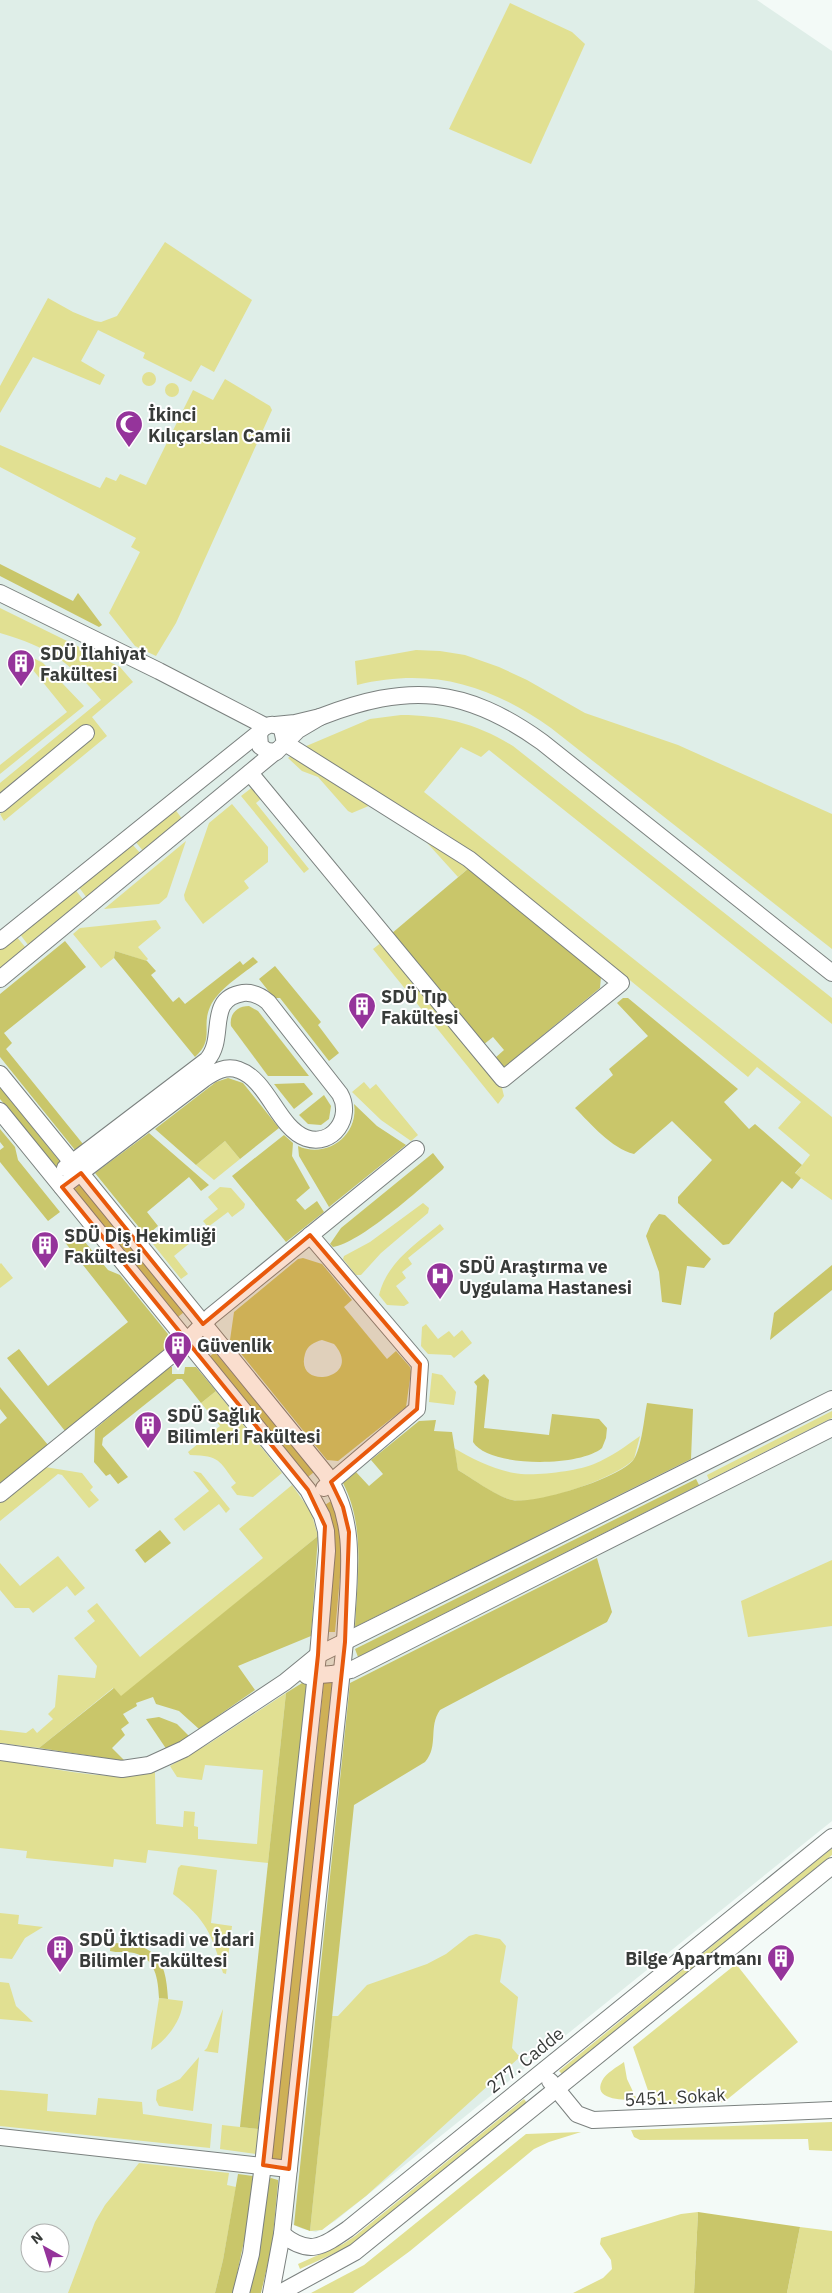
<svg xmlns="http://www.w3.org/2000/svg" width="832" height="2293" font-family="'IBM Plex Sans',sans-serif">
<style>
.built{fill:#dfeee8;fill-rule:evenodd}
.green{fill:#e1e092}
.forest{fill:#c9c66a;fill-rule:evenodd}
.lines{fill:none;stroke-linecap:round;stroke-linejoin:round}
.minor-casing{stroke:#7b817f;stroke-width:18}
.minor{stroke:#fff;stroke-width:16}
.marked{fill:#e8590c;fill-opacity:0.2;stroke:#e8590c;stroke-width:4;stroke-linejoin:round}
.labels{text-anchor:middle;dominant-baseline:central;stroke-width:4;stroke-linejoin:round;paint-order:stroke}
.poi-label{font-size:18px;font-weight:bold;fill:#383b39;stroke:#fff;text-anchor:start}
.street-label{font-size:18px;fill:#383b39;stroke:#fff}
</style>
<rect width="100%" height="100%" fill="#f3faf7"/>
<path class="built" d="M0 0H757L832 51V1821L335 2221 316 2232 303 2229 284 2221 248 2222 233 2293H0ZM30 2233H60V2263H30Z"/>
<g class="green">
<polygon points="510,3 572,32 585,44 531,164 449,129"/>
<polygon points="165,242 252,300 214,372 201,365 191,382 143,358 145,353 98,330 81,361 105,375 100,385 33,357 0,413 0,386 48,298 73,312 95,321 101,322 117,316"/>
<circle cx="149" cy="379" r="7"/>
<polygon points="225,379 270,406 272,410 176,623 156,656 135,646 109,613 140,552 131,547 136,538 0,467 0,445 100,488 106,477 116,481 120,474 146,485 193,390 213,400"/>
<circle cx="172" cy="390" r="7"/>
<path d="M0 608 120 667 133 682 92 717 107 736 4 821 0 814 95 734 87 724 0 795V783L101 700C68 660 50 648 0 633Z"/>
<polygon points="16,649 43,663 84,706 0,774 0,765 67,712"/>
<path d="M416 650 440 651 465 655 499 667 527 680 585 713 678 745 832 814V949L551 728C490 685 432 667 357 685L355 661Z"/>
<path d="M401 715C442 715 478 724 513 746L832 998V1024L489 750 481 757 461 747 424 792 832 1117V1200L795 1174 810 1155 778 1128 801 1102 757 1067 748 1077 481 858 443 832 304 747 370 719Z"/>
<polygon points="292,755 371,805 352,813 348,811 318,777 302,771 288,758"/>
<polygon points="258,783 267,794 256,803 309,869 304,873 241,796"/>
<polygon points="232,804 268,847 268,862 244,881 249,888 203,924 185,900 184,895 209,823"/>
<polygon points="174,808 183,820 144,852 134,840"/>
<polygon points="420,835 469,868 458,877"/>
<polygon points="186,841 167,897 159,904 104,909"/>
<polygon points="131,843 141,854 87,898 78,886"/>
<polygon points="74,888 84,901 29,946 19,933"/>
<polygon points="156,920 161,928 138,947 148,959 146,961 115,951 114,958 101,968 73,934 80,928"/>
<polygon points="16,936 26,948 0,970 0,949"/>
<polygon points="382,942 502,1088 504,1096 498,1104 373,949"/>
<polygon points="364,1082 370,1089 376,1084 418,1135 411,1141 381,1120 352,1092"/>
<polygon points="225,1141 240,1159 214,1180 196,1165"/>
<polygon points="220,1187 231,1188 245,1204 244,1208 232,1217 228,1212 208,1227 203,1221 218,1209 208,1197"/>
<polygon points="423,1203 429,1208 428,1213 381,1253 361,1275 356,1275 343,1259 344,1256 370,1242"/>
<path d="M440 1224 444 1229 408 1258 412 1264 402 1272 406 1278 396 1286 409 1303 404 1306 387 1305 379 1295C387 1262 416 1244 440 1224Z"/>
<polygon points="195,1227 201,1234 174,1256 188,1274 181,1279 153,1244 164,1234 174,1245"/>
<polygon points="1,1263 13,1278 0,1288 0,1264"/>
<polygon points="426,1324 438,1339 449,1331 454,1337 462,1330 472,1343 454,1358 451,1355 428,1354 421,1346 422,1327"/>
<polygon points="432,1373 442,1375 456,1392 454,1405 429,1402"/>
<path d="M216 1391 282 1473 253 1497 237 1495 231 1487 236 1483C218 1460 221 1456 190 1455L188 1452 220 1426 201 1403Z"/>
<polygon points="832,1411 832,1418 709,1480 707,1475"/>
<path d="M640 1436 634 1459C617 1478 536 1506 512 1500 495 1496 473 1479 458 1470L454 1448C472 1459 493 1469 514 1473 532 1477 578 1471 594 1464 611 1457 626 1446 640 1436Z"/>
<polygon points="45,1467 82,1473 93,1487 90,1490 99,1500 89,1508 62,1475 58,1474 0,1521 0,1503"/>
<polygon points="193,1471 201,1473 230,1509 226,1513 219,1504 184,1531 174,1519 209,1491"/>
<polygon points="292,1485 311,1512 318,1536 121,1697 113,1688 39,1748 0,1743 0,1730 26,1733 33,1728 37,1733 53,1719 48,1714 55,1707 58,1675 95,1678 97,1666 74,1638 95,1621 87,1611 97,1603 140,1657 263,1558 239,1529"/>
<polygon points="58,1556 85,1588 75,1596 67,1586 33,1613 29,1608 15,1608 0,1590 0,1563 20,1586"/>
<polygon points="832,1560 832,1626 748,1637 741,1601"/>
<path d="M286 1693 268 1863 148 1850 146 1863 114 1859 113 1867 26 1858 27 1851 0 1848V1760C44 1766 113 1784 155 1772L156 1824 183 1827 184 1811 195 1812 194 1826 198 1827V1839L257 1844 263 1770 205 1765 202 1780 177 1777 170 1766 210 1743Z"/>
<polygon points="832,1848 832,1855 562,2074 559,2071"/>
<path d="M181 1865 217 1870 211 1923 232 1926 226 1974 223 1973C212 1934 206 1919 173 1894L178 1868Z"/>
<polygon points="0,1913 19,1915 18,1924 43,1927 25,1938 12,1959 0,1958"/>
<polygon points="476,1934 500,1939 506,1946 500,1982 518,1997 512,2048 518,2055 522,2055 366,2196 322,2230 310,2231 332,2016 338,2016 367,1985 427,1964 446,1954 469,1936"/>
<polygon points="736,1964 798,2042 724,2102 653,2105 633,2047"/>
<polygon points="0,1982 9,1983 16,2006 33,2022 0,2019"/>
<path d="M159 1998 183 2001C182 2020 167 2040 151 2050Z"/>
<polygon points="223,2009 218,2053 204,2051 207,2048"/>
<polygon points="199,2057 193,2111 159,2106 156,2100 157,2090 180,2079"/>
<path d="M624 2062 627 2079 637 2100C627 2100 592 2101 602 2081 606 2073 617 2067 624 2062Z"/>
<polygon points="0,2090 48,2094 47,2111 96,2115 98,2098 142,2102 143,2114 212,2124 210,2148 0,2126"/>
<polygon points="524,2099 527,2103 358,2240 346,2248 300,2269 298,2264 343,2244 355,2236"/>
<polygon points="832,2122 832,2151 809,2150 808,2139 640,2140 634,2137 631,2130"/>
<polygon points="222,2125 258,2129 256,2154 220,2149"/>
<polygon points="581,2132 549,2142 534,2149 410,2251 353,2293 311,2293 364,2265 526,2134"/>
<polygon points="139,2163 229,2173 227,2185 236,2187 223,2260 215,2293 68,2293 95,2222 105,2205"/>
<polygon points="698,2212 694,2293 573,2293 603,2278 612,2269 611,2260 600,2244 601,2238 681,2214"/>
<polygon points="800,2227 832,2231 832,2293 787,2293"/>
</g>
<g class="forest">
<polygon points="0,564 73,601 78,593 102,625 99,627 0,576"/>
<polygon points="469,868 601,977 600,988 503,1068 495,1058 504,1050 493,1037 483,1045 391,934"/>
<polygon points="65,941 86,967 4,1033 12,1043 6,1049 83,1144 75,1150 0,1057 0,994"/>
<path d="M115 951 147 961 156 971 151 975 173 1002 179 997 185 1004 240 961 243 965 253 957 258 962C242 975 219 988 210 1007 201 1027 215 1039 195 1057L114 958Z"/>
<polygon points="275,966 321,1022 318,1025 339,1053 329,1061 280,998 274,998 259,979"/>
<path d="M623 998H628L738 1089 724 1102 749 1129 755 1124 802 1165 795 1173 801 1178 792 1189 782 1181 729 1244 723 1245 678 1203V1197L712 1160 672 1121 634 1154C611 1148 591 1124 575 1108L613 1075 609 1069 648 1036 617 1003Z"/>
<path d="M249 1006 258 1011 309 1076H268L231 1026C229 1014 237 1006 249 1006Z"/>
<polygon points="228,1078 243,1083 279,1128 240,1159 225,1141 196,1165 155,1129 216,1082"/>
<polygon points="304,1083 313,1094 294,1109 274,1084"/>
<polygon points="0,1087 61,1163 56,1167 0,1099"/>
<polygon points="324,1095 331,1106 329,1119 321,1125 308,1124 299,1115"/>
<path d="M354 1104 377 1126 406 1145 329 1207 299 1156 298 1146C326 1159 359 1136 354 1104Z"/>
<polygon points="0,1129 15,1147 18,1160 60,1212 48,1221 0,1162 0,1150 4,1147 0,1142"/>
<polygon points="149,1133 209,1185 201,1191 189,1177 147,1212 158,1226 146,1236 95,1173"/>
<polygon points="284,1135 293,1143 292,1156 310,1188 296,1200 305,1210 317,1201 324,1212 286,1242 232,1176"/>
<path d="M433 1153 444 1167 443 1169C421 1188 359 1244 333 1247L330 1244 341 1228Z"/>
<polygon points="80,1184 184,1312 178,1317 74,1190"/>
<polygon points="659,1214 665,1215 711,1259 704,1268 687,1266 681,1305 662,1302 659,1272 646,1236 651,1224"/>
<polygon points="76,1231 108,1270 120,1275 168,1334 164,1350 161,1353 65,1431 7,1358 19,1349 48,1386 128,1322 64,1241"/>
<path d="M303 1258 322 1264 352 1300 344 1307 387 1359 396 1351 410 1367 411 1372 406 1407 338 1461 327 1460 230 1340 234 1312 298 1259ZM322 1340 334 1344C365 1379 294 1392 305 1354 307 1346 314 1342 322 1340Z"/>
<polygon points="832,1265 832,1290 770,1340 774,1313"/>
<polygon points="215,1352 314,1472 308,1477 209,1357"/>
<polygon points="169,1367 172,1367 172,1374 184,1374 185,1367 196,1367 216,1391 201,1403 182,1379 177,1379 103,1438 102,1445 128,1477 118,1484 110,1474 106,1476 94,1462 95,1429"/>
<path d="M484 1374 489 1380 484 1428 549 1435 552 1414 599 1419 607 1428 606 1438 602 1448C580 1467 489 1468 473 1442L477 1386 474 1382Z"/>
<polygon points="0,1387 48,1445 0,1484 0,1424 7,1418 0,1409"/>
<path d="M647 1403 693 1409 691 1459 355 1627C357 1578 366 1528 343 1483L356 1472 369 1486 383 1474 371 1460 419 1421 436 1420 434 1431 452 1432 458 1470C473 1479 496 1496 512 1500 533 1505 622 1478 634 1459 642 1446 644 1418 647 1403Z"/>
<polygon points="696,1479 699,1485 358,1657 355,1649"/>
<polygon points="331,1501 334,1502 343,1544 335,1632 328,1632 330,1518 325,1505"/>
<polygon points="160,1530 171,1543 145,1563 135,1550"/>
<polygon points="318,1536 311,1636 238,1666 255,1690 199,1729 179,1711 156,1704 153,1697 136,1703 137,1706 123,1714 129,1723 121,1729 125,1735 112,1748 125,1761 39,1748 114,1688 121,1696"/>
<path d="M597 1558 612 1612 607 1622 440 1710C428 1727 439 1746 425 1762L354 1805 310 2231 294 2225 350 1683Z"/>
<polygon points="307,1680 258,2129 240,2127 286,1693"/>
<polygon points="324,1682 332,1683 281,2163 271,2160"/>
<polygon points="159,1717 177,1724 189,1736 167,1750 146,1719"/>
<path d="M111 1943C154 1943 166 1956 168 1999L159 1998C158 1980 156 1958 134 1953 126 1951 117 1953 110 1951Z"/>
<polygon points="238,2174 253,2176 248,2222 233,2293 215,2293 223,2260"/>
<polygon points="271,2178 278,2180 278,2183 272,2246 261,2293 249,2293 268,2180"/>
<polygon points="698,2212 800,2227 787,2293 694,2293"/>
</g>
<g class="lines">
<g class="minor-casing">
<g id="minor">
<polyline points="0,593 159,671 265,726"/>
<path d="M320 717C408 683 464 686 542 742L832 973"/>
<path d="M275 725 295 723 320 717 298 730 276 752 267 751 260 746 259 733C265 724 274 722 282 729L285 743"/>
<polyline points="250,773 503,1079 621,983 469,859 285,743"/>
<polyline points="0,804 86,733"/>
<polyline points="0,941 260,732"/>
<polyline points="0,979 276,751"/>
<path d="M0 1074 325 1473C361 1523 347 1585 345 1642L282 2234 271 2293"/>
<polyline points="0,1111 308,1490 322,1516 326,1531 327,1551 318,1655 263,2165 251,2254 241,2293"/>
<path d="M62 1187 204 1079C214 1072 226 1065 239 1070 268 1080 278 1128 306 1138 333 1147 353 1117 340 1094L268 1002C261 996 252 992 243 993 205 999 227 1038 207 1060L65 1168"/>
<polyline points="310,1235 420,1364 417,1409 324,1488"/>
<polyline points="0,1494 180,1348 211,1316 416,1149"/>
<polyline points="307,1676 332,1674 351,1670 832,1428"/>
<polyline points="0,1752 122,1769 149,1765 184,1749 285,1682 318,1655 832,1399"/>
<polyline points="550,2081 577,2114 593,2120 832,2110"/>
<polyline points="0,2137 289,2169"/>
<path d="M282 2234C309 2256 322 2247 348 2229L832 1837"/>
<polyline points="280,2293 355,2252 832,1866"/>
</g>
</g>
<use href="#minor" class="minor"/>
</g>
<path class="marked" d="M81 1173 203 1324 310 1235 420 1364 417 1409 331 1482 343 1507 349 1532 345 1642 289 2169 263 2165 318 1655 325 1526 308 1490 62 1187Z"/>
<defs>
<g id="mosque-pin" transform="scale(1.4375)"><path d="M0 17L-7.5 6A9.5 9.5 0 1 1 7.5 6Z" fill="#95349b" stroke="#fff"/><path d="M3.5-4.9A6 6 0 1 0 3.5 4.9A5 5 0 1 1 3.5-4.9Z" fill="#fff"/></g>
<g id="building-pin" transform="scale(1.4375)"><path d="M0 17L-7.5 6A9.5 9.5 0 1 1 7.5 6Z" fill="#95349b" stroke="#fff"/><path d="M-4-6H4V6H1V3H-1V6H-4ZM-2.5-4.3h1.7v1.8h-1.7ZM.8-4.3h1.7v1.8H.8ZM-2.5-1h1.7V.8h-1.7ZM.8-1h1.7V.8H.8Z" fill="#fff"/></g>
<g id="hospital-pin" transform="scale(1.4375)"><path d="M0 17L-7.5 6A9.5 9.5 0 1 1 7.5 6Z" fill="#95349b" stroke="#fff"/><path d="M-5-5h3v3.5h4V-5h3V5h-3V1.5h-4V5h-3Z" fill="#fff"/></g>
</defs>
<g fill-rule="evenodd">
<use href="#mosque-pin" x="129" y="424"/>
<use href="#building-pin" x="21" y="663"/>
<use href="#building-pin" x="362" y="1006"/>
<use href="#building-pin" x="45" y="1245"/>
<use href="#hospital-pin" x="440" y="1276"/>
<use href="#building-pin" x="178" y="1345"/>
<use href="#building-pin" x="148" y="1425"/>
<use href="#building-pin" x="60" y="1949"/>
<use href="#building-pin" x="781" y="1958"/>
</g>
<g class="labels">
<g class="poi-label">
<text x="148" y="414">İkinci<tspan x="148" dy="21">Kılıçarslan Camii</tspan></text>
<text x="40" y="653">SDÜ İlahiyat<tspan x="40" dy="21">Fakültesi</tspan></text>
<text x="381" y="996">SDÜ Tıp<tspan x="381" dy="21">Fakültesi</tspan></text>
<text x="64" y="1235">SDÜ Diş Hekimliği<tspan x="64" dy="21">Fakültesi</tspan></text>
<text x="459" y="1266">SDÜ Araştırma ve<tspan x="459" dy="21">Uygulama Hastanesi</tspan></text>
<text x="197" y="1345">Güvenlik</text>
<text x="167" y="1415">SDÜ Sağlık<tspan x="167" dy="21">Bilimleri Fakültesi</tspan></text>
<text x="79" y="1939">SDÜ İktisadi ve İdari<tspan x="79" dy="21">Bilimler Fakültesi</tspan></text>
<text x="762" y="1958" text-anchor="end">Bilge Apartmanı</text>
</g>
<g class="street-label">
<text transform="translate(525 2060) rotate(-39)">277. Cadde</text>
<text transform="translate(675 2097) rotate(-3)">5451. Sokak</text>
</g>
</g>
<g transform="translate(45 2248) rotate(321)"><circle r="24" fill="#ffffff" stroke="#afb1b0"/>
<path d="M0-4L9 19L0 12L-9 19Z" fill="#95349b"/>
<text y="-8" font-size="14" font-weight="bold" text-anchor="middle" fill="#383b39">N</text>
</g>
</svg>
